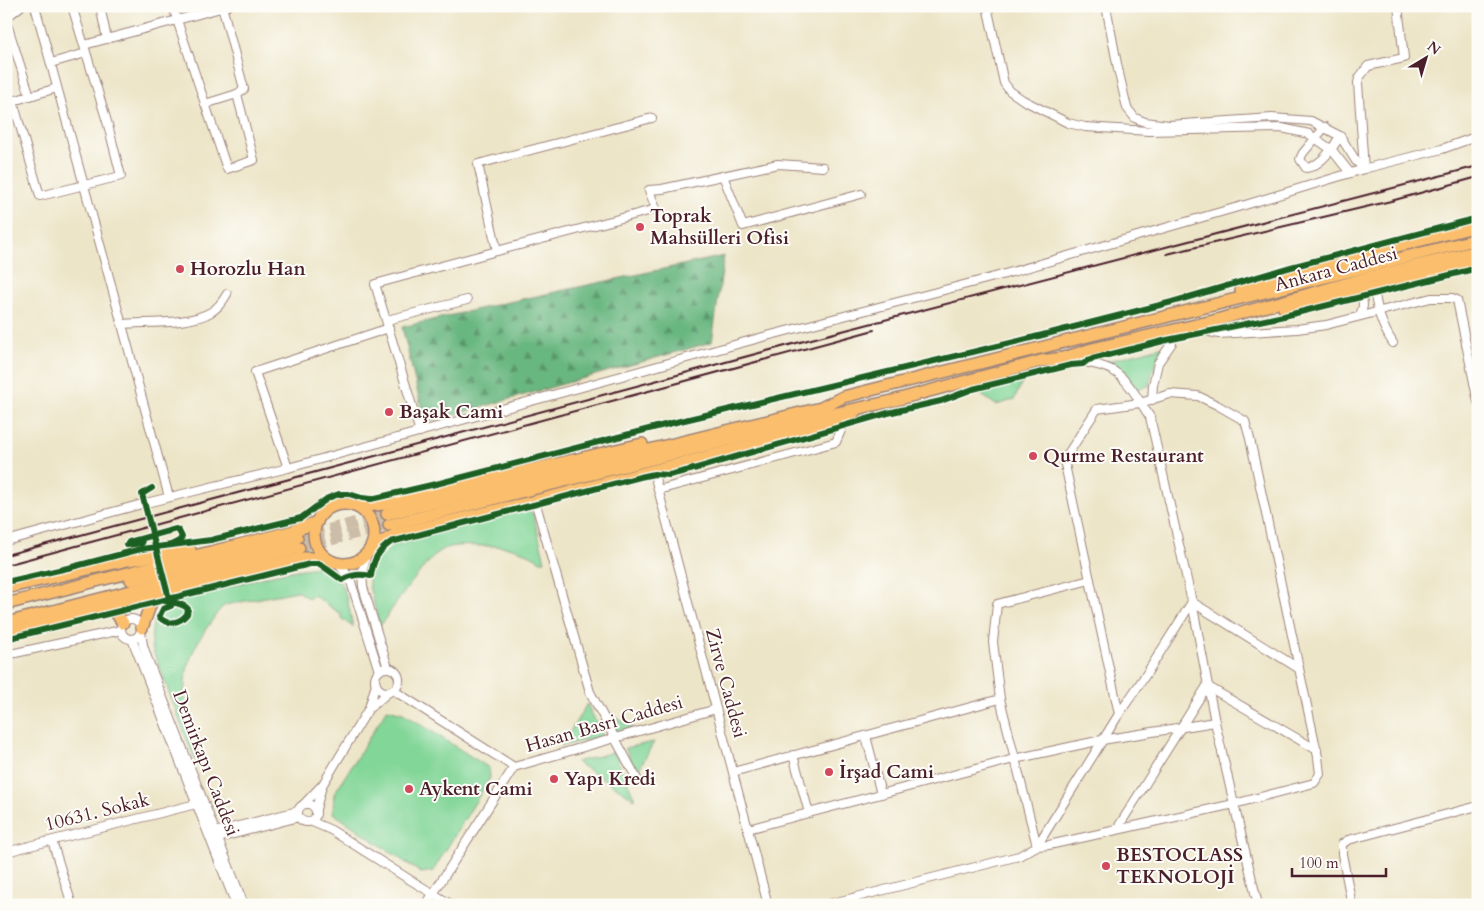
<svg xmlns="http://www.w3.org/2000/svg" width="1484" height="911" font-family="Cardo,serif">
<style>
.grass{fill:#82d698;stroke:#667a62}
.forest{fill:url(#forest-firs);stroke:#5a6b56}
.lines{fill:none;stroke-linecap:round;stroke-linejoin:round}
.highway-tunnel{stroke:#ccbda9;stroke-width:11;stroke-dasharray:11 5.5;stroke-linecap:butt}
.minor-casing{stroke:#9c827a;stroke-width:10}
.highway-casing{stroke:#9c827a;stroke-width:14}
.minor{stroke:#fff;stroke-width:8}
.highway{stroke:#fabe6d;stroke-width:11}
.rail{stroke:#4a1f2b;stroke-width:2}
.cycleway-casing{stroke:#fdfcf7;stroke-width:9}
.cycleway{stroke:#1b5e20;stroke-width:6}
.poi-dot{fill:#d1495b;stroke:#fdfcf7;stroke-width:2}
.labels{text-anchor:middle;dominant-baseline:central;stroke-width:4;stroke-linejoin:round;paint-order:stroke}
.poi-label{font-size:19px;font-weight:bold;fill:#4a1f2b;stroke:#fdfcf7;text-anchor:start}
.street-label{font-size:19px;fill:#4a1f2b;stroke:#fdfcf7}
</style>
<defs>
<pattern id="forest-firs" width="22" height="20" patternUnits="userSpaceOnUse" patternTransform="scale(1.25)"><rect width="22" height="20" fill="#69b780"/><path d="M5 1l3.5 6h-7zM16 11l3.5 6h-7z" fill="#589469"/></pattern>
</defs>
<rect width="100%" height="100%" fill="#fdfcf7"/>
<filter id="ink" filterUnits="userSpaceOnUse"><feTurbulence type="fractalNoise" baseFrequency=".02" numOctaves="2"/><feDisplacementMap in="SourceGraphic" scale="10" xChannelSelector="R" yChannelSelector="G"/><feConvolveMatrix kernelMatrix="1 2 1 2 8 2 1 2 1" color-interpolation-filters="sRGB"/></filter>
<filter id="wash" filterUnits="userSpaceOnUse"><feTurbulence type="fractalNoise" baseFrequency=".0096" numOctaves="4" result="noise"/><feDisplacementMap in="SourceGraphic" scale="20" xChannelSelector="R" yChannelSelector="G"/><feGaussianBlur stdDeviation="1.12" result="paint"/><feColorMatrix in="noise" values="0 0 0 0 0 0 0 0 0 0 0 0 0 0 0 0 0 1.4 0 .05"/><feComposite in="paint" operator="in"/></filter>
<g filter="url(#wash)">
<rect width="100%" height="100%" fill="#ede5c8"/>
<g class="grass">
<path d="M1165 346C1157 359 1152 370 1149 386L1135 389 1118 371 1103 362Z"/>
<polygon points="1024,378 1014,400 996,405 976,391"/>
<path d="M527 509 533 514 545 561H541C517 547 510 546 483 546 470 546 456 544 444 549 427 557 393 608 380 626L369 586C368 568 375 552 392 545Z"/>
<path d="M320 567C346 575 348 604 353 627L341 618V614L313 595 309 599 297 591 225 605C217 611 212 621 206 629 172 678 186 713 197 766L152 648C151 637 151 616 161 608 173 597 196 595 212 591 247 582 283 570 320 567Z"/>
<polygon points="587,704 603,736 561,746"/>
<polygon points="387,709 403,713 489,768 490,778 433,871 421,873 333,813 334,794"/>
<polygon points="607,713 633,727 616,734"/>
<polygon points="654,742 637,773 625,748"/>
<polygon points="614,752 635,799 576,762"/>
</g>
<polygon class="forest" points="724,256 712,342 425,423 402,327 504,303"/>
</g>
<g filter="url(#ink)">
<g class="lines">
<g class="highway-tunnel">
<polyline points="297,538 387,514"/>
<polyline points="299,548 389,525"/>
</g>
<g class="minor-casing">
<g id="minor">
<polyline points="35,6 169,497"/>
<polyline points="100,6 107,39"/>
<polyline points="173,6 177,20 228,6"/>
<polyline points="987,6 1004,83 1010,91 1023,100 1068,123 1085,127 1149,131 1282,128 1309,134 1332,150 1350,173"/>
<polyline points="1106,6 1118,69 1127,108 1135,118 1145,122 1169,125 1272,118 1311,121 1340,136 1356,161 1364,169"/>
<polyline points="6,18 21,6"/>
<polyline points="6,21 30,96"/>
<polyline points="84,45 177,20 227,169 254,160 237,94 244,89 222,6"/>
<polyline points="51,63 86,53"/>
<polyline points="13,101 40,196 121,176 108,125 72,6"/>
<polyline points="6,103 57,88"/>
<polyline points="205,104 237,94"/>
<path d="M1325 127 1303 153 1300 159 1306 168C1321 166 1333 148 1340 136"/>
<polyline points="1364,169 1358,83 1359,78 1368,66 1404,58 1398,6"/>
<polyline points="723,176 743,226 861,194"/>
<polyline points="497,251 656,209 649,190 662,189 778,164 823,167"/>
<path d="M1374 287C1376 308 1381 325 1393 343"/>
<polyline points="1360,316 1363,306 1362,290"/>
<polyline points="387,320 467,300"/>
<path d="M122 324C147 322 190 325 211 312 218 308 223 301 227 294"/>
<polyline points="1192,328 1219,334 1297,329 1326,325 1431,298 1452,298 1457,300 1478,402"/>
<path d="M1065 358C1079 361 1093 363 1107 368 1126 374 1139 401 1150 417L1192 602 1215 722 1234 804 1314 783 1320 774 1318 757 1250 439 1245 421 1217 405 1198 396 1170 394 1140 403 1097 409 1064 460 1119 714 1037 846 1049 845 1234 804 1258 905"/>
<polyline points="1152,400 1153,385 1158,363 1172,343 1176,329"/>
<polyline points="420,432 375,284 497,251 478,164 652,118"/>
<polyline points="288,468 255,372 389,328"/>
<polyline points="653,470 768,905"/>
<polyline points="658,490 836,442 845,421"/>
<polyline points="535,501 590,692 637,779"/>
<polyline points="6,541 142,504 288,468 763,337 998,276 1245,205 1367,168 1442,149 1478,136"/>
<polyline points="366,556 362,574 363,587 388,668"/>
<polyline points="338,564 346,573 351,582 379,671"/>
<circle cx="131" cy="629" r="10"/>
<polyline points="141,632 143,645 148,660 244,905"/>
<polyline points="132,639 236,905"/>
<polyline points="6,655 121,630"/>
<circle cx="387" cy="680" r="12"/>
<polyline points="393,690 514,767"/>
<polyline points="371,707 389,692"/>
<polyline points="1119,714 1147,673 1192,602 1298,668"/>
<polyline points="866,736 881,794"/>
<polyline points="793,755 809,813"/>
<polyline points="733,772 1000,699"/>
<circle cx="307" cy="813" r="9"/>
<polyline points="304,804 323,784 369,708 376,684"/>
<polyline points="316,809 322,786"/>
<polyline points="310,821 331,830 407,878 452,905"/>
<polyline points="748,829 1014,759 1102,740 1215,722"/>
<polyline points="1117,829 1207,686 1317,750"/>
<polyline points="211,833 298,811"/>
<polyline points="215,839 299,817"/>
<polyline points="52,841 72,905"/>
<polyline points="6,852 196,804"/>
<polyline points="426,905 514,767 716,709"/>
<polyline points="825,905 1019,856 1037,846 1000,699 993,642 997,604 1090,580"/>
<polyline points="1352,905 1342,854 1342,844 1348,840 1478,806"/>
<polyline points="1473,905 1478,903"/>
</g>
</g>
<g class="highway-casing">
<g id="highway">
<polyline points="1241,291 1398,246 1478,226"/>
<polyline points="1284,308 1312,303 1478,260"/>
<circle cx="344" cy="534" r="30"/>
<polyline points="358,507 384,504 642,444"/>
<polyline points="387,514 821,408 843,397 1478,239"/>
<polyline points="389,525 828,415 892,401 1041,361 1063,358 1092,349 1213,321 1370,277 1478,251"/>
<polyline points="371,548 396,534 535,501 845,421 857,409"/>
<polyline points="131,580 297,538"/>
<polyline points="6,588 128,560 190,550"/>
<polyline points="6,604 293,531 317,522"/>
<polyline points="105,607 117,614 123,623"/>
<polyline points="6,623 299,548"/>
<polyline points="142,628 151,603 161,593"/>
<polyline points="6,634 161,593 303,558 317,558 330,561"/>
</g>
</g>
<use href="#minor" class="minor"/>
<use href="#highway" class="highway"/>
<g class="rail">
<polyline points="1167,254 1391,201 1478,177"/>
<polyline points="6,555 819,337 1478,166"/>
<polyline points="6,565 874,330"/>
</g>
<g class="cycleway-casing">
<g id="cycleway">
<path d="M152 488 142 494 171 606 163 609 159 617C168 626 180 623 187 614L188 609C182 602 173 603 165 601"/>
<polyline points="142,543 127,545 129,542 176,529 179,531 182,537 179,541 171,545"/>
<polyline points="6,582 72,567 141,549 211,540 301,518 328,498 339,494 349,494 362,498 371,499 440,483 676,422 1019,341 1172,302 1291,267 1478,218"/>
<path d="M6 639 310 564H320L342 580C352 574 360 574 371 576 373 560 378 551 391 542L640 477 654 474 669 475 690 470 888 413 941 401 973 389 1071 365 1083 364 1088 360 1167 340 1284 316 1478 268"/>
</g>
</g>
<use href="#cycleway" class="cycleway"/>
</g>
</g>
<g class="poi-dot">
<circle cx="640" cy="227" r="5"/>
<circle cx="180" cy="269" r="5"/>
<circle cx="389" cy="412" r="5"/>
<circle cx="1033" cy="456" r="5"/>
<circle cx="829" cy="772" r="5"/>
<circle cx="554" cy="779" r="5"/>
<circle cx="409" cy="789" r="5"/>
<circle cx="1106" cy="866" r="5"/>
</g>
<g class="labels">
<g class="poi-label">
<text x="650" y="216">Toprak<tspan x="650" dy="22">Mahsülleri Ofisi</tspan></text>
<text x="190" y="269">Horozlu Han</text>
<text x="399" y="412">Başak Cami</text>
<text x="1043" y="456">Qurme Restaurant</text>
<text x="839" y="772">İrşad Cami</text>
<text x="564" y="779">Yapı Kredi</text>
<text x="419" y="789">Aykent Cami</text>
<text x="1116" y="855">BESTOCLASS<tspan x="1116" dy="22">TEKNOLOJİ</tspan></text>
</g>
<g class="street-label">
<text transform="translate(1336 269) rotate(-15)">Ankara Caddesi</text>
<text transform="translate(726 683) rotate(75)">Zirve Caddesi</text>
<text transform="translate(604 724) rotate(-16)">Hasan Basri Caddesi</text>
<text transform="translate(206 763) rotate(69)">Demirkapı Caddesi</text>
<text transform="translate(97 812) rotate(-14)">10631. Sokak</text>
</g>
</g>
<rect width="1484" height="911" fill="none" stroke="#fdfcf7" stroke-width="25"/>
<g transform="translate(1426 58) rotate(38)" stroke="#fdfcf7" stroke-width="4" paint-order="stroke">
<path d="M0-4L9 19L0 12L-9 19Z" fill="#4a1f2b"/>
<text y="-8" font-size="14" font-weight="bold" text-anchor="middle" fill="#4a1f2b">N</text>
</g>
<path d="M1292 868v8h94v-8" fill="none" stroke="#4a1f2b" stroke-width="2.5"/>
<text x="1299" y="868" font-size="15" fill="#4a1f2b" stroke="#fdfcf7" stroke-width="4" paint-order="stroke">100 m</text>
</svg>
